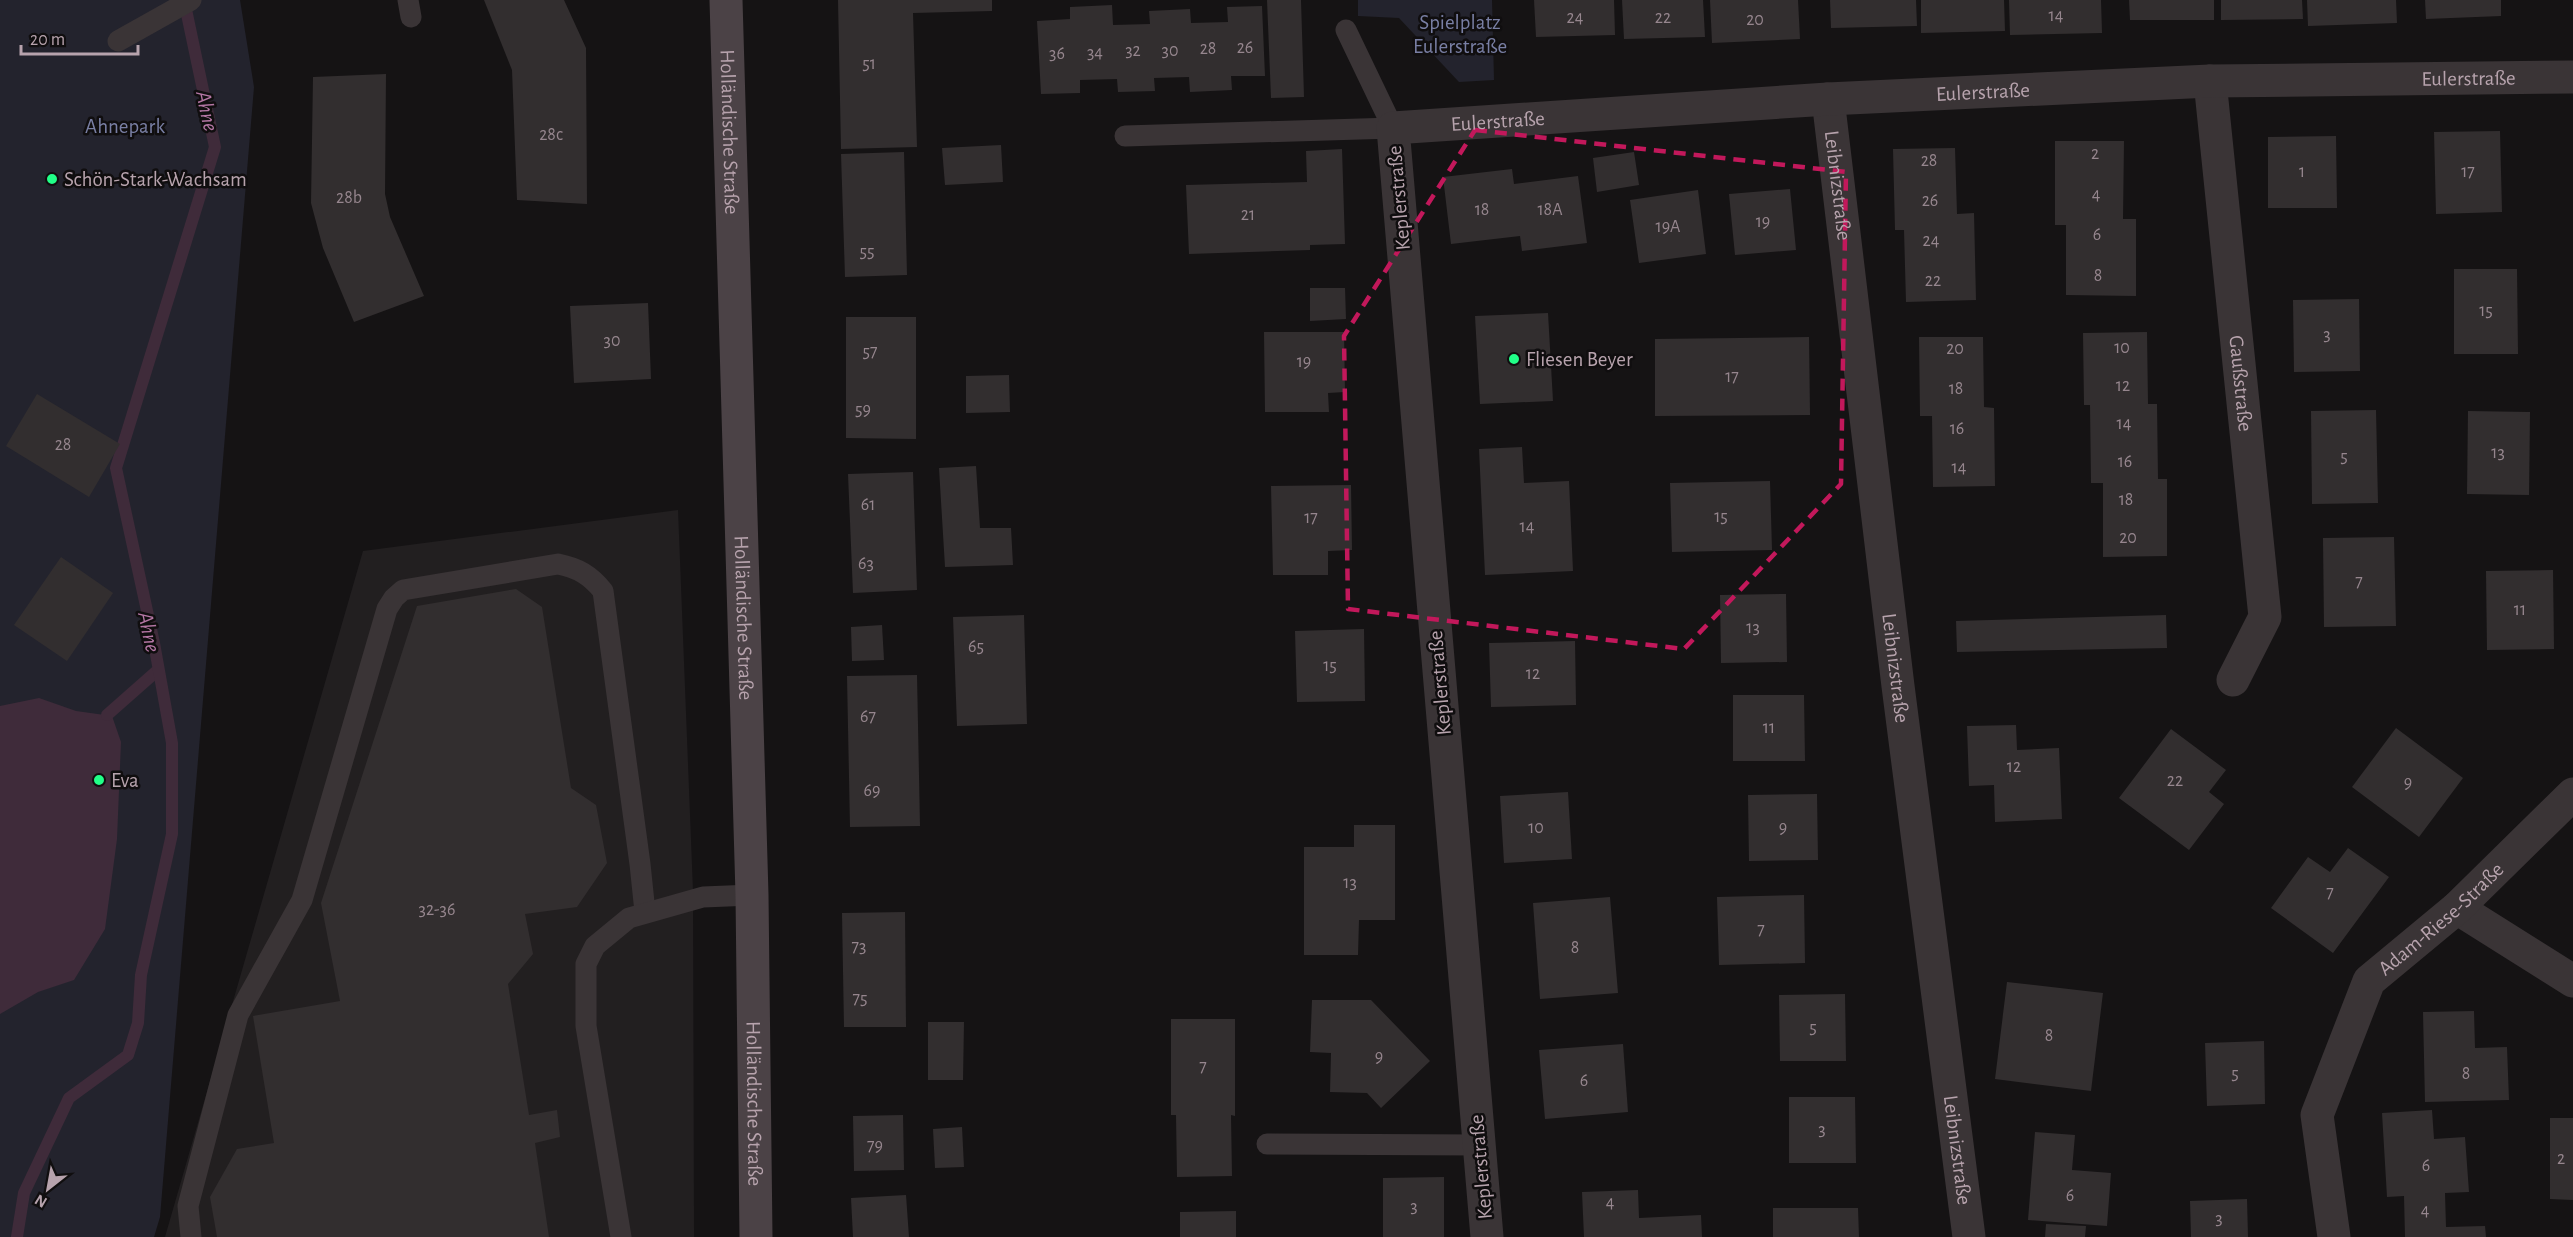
<svg xmlns="http://www.w3.org/2000/svg" width="2573" height="1237" font-family="'Alegreya Sans',sans-serif">
<style>
.built{fill:#221f20}
.green{fill:#23232d}
.water{fill:#3f2b3a}
.lines{fill:none;stroke-linecap:round;stroke-linejoin:round}
.stream{stroke:#3f2b3a;stroke-width:12}
.building{fill:#322e2f}
.lane{stroke:#3a3436;stroke-width:21}
.street{stroke:#3a3436;stroke-width:33}
.secondary{stroke:#4b4246;stroke-width:33}
.marked{fill:none;stroke:#c2185b;stroke-width:4.5;stroke-dasharray:12 8;stroke-linejoin:round}
.poi-dot{fill:#21ff88;stroke:#100e0f;stroke-width:2}
.labels{text-anchor:middle;dominant-baseline:central;stroke-width:5;stroke-linejoin:round;paint-order:stroke}
.number-label{font-size:18px;fill:#96868e}
.park-label{font-size:21px;fill:#797fa4;stroke:#100e0f}
.street-label{font-size:21px;fill:#b7a3ad;stroke:#100e0f}
.poi-label{font-size:21px;fill:#b7a3ad;stroke:#100e0f;text-anchor:start}
.water-label{font-size:22px;font-style:italic;fill:#b577a5;stroke:#100e0f}
</style>
<rect width="100%" height="100%" fill="#151314"/>
<polygon class="built" points="678,510 693,891 694,1237 165,1237 363,551"/>
<g class="green">
<polygon points="0,0 240,0 254,87 160,1217 154,1237 0,1237"/>
<polygon points="1358,0 1492,0 1494,80 1459,82 1399,18 1358,16"/>
</g>
<polygon class="water" points="39,698 76,711 112,716 121,742 117,839 105,929 74,980 38,992 0,1014 0,706"/>
<g class="lines">
<g class="stream">
<polyline points="107,715 158,670"/>
<polyline points="17,1237 24,1193 69,1098 128,1055 138,1023 141,975 172,834 172,743 154,643 116,468 215,147 184,0"/>
</g>
</g>
<g class="building">
<polygon points="484,0 564,0 586,48 587,204 517,200 512,70"/>
<polygon points="838,0 992,0 992,11 913,13 917,147 841,149"/>
<polygon points="1267,0 1301,0 1304,97 1271,98"/>
<polygon points="1534,0 1614,0 1615,35 1536,37"/>
<polygon points="1622,0 1703,0 1705,37 1624,39"/>
<polygon points="1710,0 1798,0 1800,39 1712,43"/>
<polygon points="1830,0 1916,0 1917,26 1831,28"/>
<polygon points="1921,0 2004,0 2005,31 1921,33"/>
<polygon points="2009,0 2101,0 2102,33 2010,35"/>
<polygon points="2129,0 2214,0 2214,20 2130,20"/>
<polygon points="2221,0 2302,0 2303,19 2221,20"/>
<polygon points="2307,0 2396,0 2397,23 2308,26"/>
<polygon points="2425,0 2501,0 2501,16 2426,19"/>
<polygon points="1112,5 1113,25 1150,24 1149,11 1190,9 1191,23 1228,22 1227,7 1262,6 1265,76 1231,76 1232,90 1190,92 1189,77 1154,78 1155,91 1118,92 1117,79 1080,80 1080,93 1041,94 1037,21 1070,19 1070,7"/>
<polygon points="386,74 385,194 390,217 424,296 354,322 323,248 311,203 313,77"/>
<polygon points="2500,131 2502,212 2436,214 2434,132"/>
<polygon points="2336,136 2337,208 2268,208 2268,137"/>
<polygon points="2055,141 2124,141 2123,219 2136,219 2136,296 2066,295 2066,225 2055,225"/>
<polygon points="1001,145 1003,182 945,185 942,148"/>
<polygon points="1955,148 1957,214 1974,213 1976,300 1906,302 1904,230 1895,230 1893,149"/>
<polygon points="1342,149 1345,244 1310,245 1310,250 1189,254 1186,185 1307,182 1306,151"/>
<polygon points="904,152 907,275 845,277 841,154"/>
<polygon points="1634,152 1639,185 1597,192 1593,158"/>
<polygon points="1512,169 1514,184 1578,176 1587,243 1522,251 1520,236 1451,244 1443,177"/>
<polygon points="1790,189 1796,250 1735,255 1729,194"/>
<polygon points="1698,190 1706,254 1639,263 1630,200"/>
<polygon points="2454,269 2517,269 2518,354 2454,354"/>
<polygon points="1310,288 1345,288 1346,319 1310,321"/>
<polygon points="2359,299 2360,371 2294,372 2293,300"/>
<polygon points="648,303 651,379 574,383 570,306"/>
<polygon points="1548,313 1553,401 1480,404 1475,316"/>
<polygon points="846,317 916,317 916,439 846,438"/>
<polygon points="1264,332 1344,332 1345,392 1328,393 1329,412 1265,412"/>
<polygon points="2147,332 2148,404 2157,404 2158,479 2167,479 2167,556 2103,557 2103,483 2091,483 2090,405 2084,405 2083,333"/>
<polygon points="1809,337 1810,415 1655,416 1655,339"/>
<polygon points="1919,337 1983,337 1984,407 1994,408 1995,486 1933,487 1932,416 1920,416"/>
<polygon points="1009,375 1010,412 966,413 966,376"/>
<polygon points="37,394 120,444 89,497 6,446"/>
<polygon points="2376,410 2378,503 2312,504 2311,411"/>
<polygon points="2468,411 2530,412 2529,495 2467,494"/>
<polygon points="1522,447 1524,483 1569,481 1573,571 1485,575 1479,449"/>
<polygon points="976,466 980,528 1011,528 1013,565 945,567 939,468"/>
<polygon points="913,472 917,590 853,593 848,474"/>
<polygon points="1770,481 1772,550 1672,552 1670,483"/>
<polygon points="1351,485 1352,550 1328,551 1328,575 1273,575 1271,486"/>
<polygon points="2394,537 2396,626 2324,627 2323,538"/>
<polygon points="61,557 113,593 67,661 14,625"/>
<polygon points="2553,570 2554,649 2487,650 2486,571"/>
<polygon points="516,589 542,607 571,788 596,805 607,863 577,907 525,914 533,954 508,984 529,1115 557,1110 560,1137 535,1143 549,1237 217,1237 210,1197 237,1149 274,1143 253,1016 340,1001 321,903 417,606"/>
<polygon points="1786,594 1787,662 1721,663 1720,595"/>
<polygon points="1024,615 1027,724 957,726 953,617"/>
<polygon points="2166,615 2167,648 1957,652 1956,621"/>
<polygon points="882,625 884,660 852,661 851,627"/>
<polygon points="1364,629 1365,701 1297,702 1295,631"/>
<polygon points="1575,641 1576,705 1491,707 1489,643"/>
<polygon points="917,675 920,826 850,827 847,676"/>
<polygon points="1733,695 1804,695 1805,761 1733,761"/>
<polygon points="2016,725 2017,750 2059,748 2062,819 1995,822 1994,785 1969,786 1967,726"/>
<polygon points="2396,728 2463,778 2419,837 2352,787"/>
<polygon points="2171,729 2226,770 2209,792 2224,804 2189,850 2119,798"/>
<polygon points="1568,792 1572,859 1504,863 1500,796"/>
<polygon points="1817,794 1818,860 1749,861 1748,795"/>
<polygon points="1354,825 1395,825 1395,920 1359,920 1358,955 1304,955 1304,847 1354,847"/>
<polygon points="2348,848 2389,877 2333,953 2271,908 2308,857 2330,872"/>
<polygon points="1804,895 1805,963 1719,965 1717,897"/>
<polygon points="1610,897 1618,993 1540,999 1533,903"/>
<polygon points="905,912 906,1027 844,1027 842,913"/>
<polygon points="2007,982 2103,993 2091,1091 1995,1079"/>
<polygon points="1845,994 1846,1061 1780,1061 1779,995"/>
<polygon points="1312,1000 1371,1000 1430,1061 1381,1108 1367,1093 1330,1092 1331,1053 1310,1052"/>
<polygon points="2474,1011 2475,1048 2507,1047 2509,1100 2425,1102 2423,1012"/>
<polygon points="1171,1019 1235,1019 1235,1116 1231,1115 1232,1176 1177,1177 1176,1115 1171,1115"/>
<polygon points="928,1022 964,1022 963,1080 928,1080"/>
<polygon points="2264,1041 2265,1104 2207,1106 2205,1043"/>
<polygon points="1623,1044 1628,1112 1545,1119 1539,1050"/>
<polygon points="1789,1097 1855,1097 1856,1163 1789,1163"/>
<polygon points="2432,1110 2434,1139 2465,1137 2469,1192 2445,1193 2446,1227 2485,1226 2486,1237 2405,1237 2404,1196 2387,1197 2382,1113"/>
<polygon points="903,1115 904,1170 854,1171 853,1116"/>
<polygon points="2550,1118 2573,1118 2573,1200 2550,1199"/>
<polygon points="962,1127 964,1167 935,1168 933,1129"/>
<polygon points="2035,1132 2075,1135 2072,1170 2111,1173 2107,1226 2028,1220"/>
<polygon points="1444,1177 1444,1237 1383,1237 1383,1178"/>
<polygon points="1638,1190 1639,1218 1701,1215 1702,1237 1584,1237 1582,1192"/>
<polygon points="906,1195 909,1237 853,1237 851,1198"/>
<polygon points="2247,1199 2248,1237 2191,1237 2190,1201"/>
<polygon points="1773,1208 1858,1208 1859,1237 1773,1237"/>
<polygon points="1236,1211 1236,1237 1180,1237 1180,1212"/>
<polygon points="2046,1224 2086,1226 2085,1237 2045,1237"/>
</g>
<g class="lines">
<g class="lane">
<polyline points="408,0 411,17"/>
<polyline points="118,41 191,0"/>
<polyline points="1125,136 1393,128 1346,30"/>
<polyline points="1267,1144 1479,1145"/>
<path d="M191 1237 188 1206 238 1015 302 900 387 609 394 598 403 590 558 564C578 568 590 575 603 591L640 864 645 912"/>
<polyline points="621,1237 586,1026 586,964 595,946 629,918 703,897 752,895"/>
</g>
<g class="street">
<path id="s1" d="M2210 81 2265 617 2233 680"/>
<path id="s2" d="M1828 99 1898 686 1969 1237"/>
<polyline points="2457,908 2573,981"/>
<path id="s3" d="M1487 1237 1393 128 1828 99 2210 81 2573 77"/>
<path id="s4" d="M2334 1237 2317 1115 2369 981 2457 908 2573 794"/>
</g>
<path class="secondary" id="s5" d="M726 0 752 895 756 1237"/>
</g>
<path class="marked" d="M1475 130 1846 172 1841 484 1684 649 1348 609 1344 336Z"/>
<g class="poi-dot">
<circle cx="52" cy="179" r="6"/>
<circle cx="1514" cy="359" r="6"/>
<circle cx="99" cy="780" r="6"/>
</g>
<g class="labels">
<g class="number-label">
<text x="2056" y="16">14</text>
<text x="1575" y="18">24</text>
<text x="1663" y="18">22</text>
<text x="1755" y="20">20</text>
<text x="1245" y="48">26</text>
<text x="1208" y="49">28</text>
<text x="1133" y="51">32</text>
<text x="1170" y="51">30</text>
<text x="1095" y="53">34</text>
<text x="1057" y="54">36</text>
<text x="869" y="64">51</text>
<text x="551" y="135">28c</text>
<text x="2095" y="154">2</text>
<text x="1929" y="161">28</text>
<text x="2302" y="172">1</text>
<text x="2468" y="172">17</text>
<text x="2096" y="195">4</text>
<text x="349" y="198">28b</text>
<text x="1930" y="201">26</text>
<text x="1482" y="210">18</text>
<text x="1550" y="210">18A</text>
<text x="1248" y="215">21</text>
<text x="1763" y="222">19</text>
<text x="1668" y="227">19A</text>
<text x="2097" y="235">6</text>
<text x="1931" y="241">24</text>
<text x="867" y="252">55</text>
<text x="2098" y="276">8</text>
<text x="1933" y="281">22</text>
<text x="2486" y="311">15</text>
<text x="2327" y="335">3</text>
<text x="612" y="341">30</text>
<text x="2122" y="348">10</text>
<text x="1955" y="349">20</text>
<text x="870" y="352">57</text>
<text x="1304" y="362">19</text>
<text x="1732" y="377">17</text>
<text x="2123" y="386">12</text>
<text x="1956" y="389">18</text>
<text x="863" y="410">59</text>
<text x="2124" y="424">14</text>
<text x="1957" y="429">16</text>
<text x="63" y="445">28</text>
<text x="2498" y="453">13</text>
<text x="2344" y="457">5</text>
<text x="2125" y="462">16</text>
<text x="1959" y="468">14</text>
<text x="2126" y="500">18</text>
<text x="868" y="505">61</text>
<text x="1721" y="517">15</text>
<text x="1311" y="518">17</text>
<text x="1527" y="527">14</text>
<text x="2128" y="538">20</text>
<text x="866" y="564">63</text>
<text x="2359" y="582">7</text>
<text x="2520" y="610">11</text>
<text x="1753" y="628">13</text>
<text x="976" y="647">65</text>
<text x="1330" y="666">15</text>
<text x="1533" y="674">12</text>
<text x="868" y="717">67</text>
<text x="1769" y="728">11</text>
<text x="2014" y="767">12</text>
<text x="2175" y="781">22</text>
<text x="2408" y="783">9</text>
<text x="872" y="791">69</text>
<text x="1536" y="828">10</text>
<text x="1783" y="828">9</text>
<text x="1350" y="883">13</text>
<text x="2330" y="893">7</text>
<text x="437" y="910">32-36</text>
<text x="1761" y="930">7</text>
<text x="859" y="947">73</text>
<text x="1575" y="948">8</text>
<text x="860" y="999">75</text>
<text x="1813" y="1028">5</text>
<text x="2049" y="1036">8</text>
<text x="1379" y="1057">9</text>
<text x="1203" y="1067">7</text>
<text x="2235" y="1074">5</text>
<text x="2466" y="1074">8</text>
<text x="1584" y="1081">6</text>
<text x="1822" y="1130">3</text>
<text x="875" y="1146">79</text>
<text x="2561" y="1159">2</text>
<text x="2426" y="1166">6</text>
<text x="2070" y="1196">6</text>
<text x="1610" y="1203">4</text>
<text x="1414" y="1207">3</text>
<text x="2425" y="1211">4</text>
<text x="2219" y="1219">3</text>
</g>
<g class="park-label">
<text x="1460" y="22">Spielplatz<tspan x="1460" dy="24">Eulerstraße</tspan></text>
<text x="125" y="126">Ahnepark</text>
</g>
<g class="street-label">
<text stroke="none"><textPath href="#s3" startOffset="2190">Eulerstraße</textPath></text>
<text stroke="none"><textPath href="#s3" startOffset="1704">Eulerstraße</textPath></text>
<text stroke="none"><textPath href="#s3" startOffset="1218">Eulerstraße</textPath></text>
<text stroke="none"><textPath href="#s5" startOffset="132">Holländische Straße</textPath></text>
<text stroke="none"><textPath href="#s2" startOffset="87">Leibnizstraße</textPath></text>
<text transform="translate(1399 198) rotate(-95)">Keplerstraße</text>
<text stroke="none"><textPath href="#s1" startOffset="304">Gaußstraße</textPath></text>
<text stroke="none"><textPath href="#s5" startOffset="618">Holländische Straße</textPath></text>
<text stroke="none"><textPath href="#s2" startOffset="573">Leibnizstraße</textPath></text>
<text transform="translate(1440 683) rotate(-95)">Keplerstraße</text>
<text stroke="none"><textPath href="#s4" startOffset="362">Adam-Riese-Straße</textPath></text>
<text stroke="none"><textPath href="#s5" startOffset="1104">Holländische Straße</textPath></text>
<text stroke="none"><textPath href="#s2" startOffset="1059">Leibnizstraße</textPath></text>
<text transform="translate(1481 1167) rotate(-95)">Keplerstraße</text>
</g>
<g class="poi-label">
<text x="64" y="179">Schön-Stark-Wachsam</text>
<text x="1526" y="359">Fliesen Beyer</text>
<text x="111" y="780">Eva</text>
</g>
<g class="water-label">
<text transform="translate(207 111) rotate(78)">Ahne</text>
<text transform="translate(149 632) rotate(78)">Ahne</text>
</g>
</g>
<g transform="translate(48 1189) rotate(211)" stroke="#100e0f" stroke-width="4.5" paint-order="stroke">
<path d="M0-4.5L10 22L0 15L-10 22Z" fill="#b7a3ad"/>
<text y="-9" font-size="16" font-weight="bold" text-anchor="middle" fill="#b7a3ad">N</text>
</g>
<path d="M21 45v9h117v-9" fill="none" stroke="#b7a3ad" stroke-width="3"/>
<text x="30" y="45" font-size="18" fill="#b7a3ad" stroke="#100e0f" stroke-width="4.5" paint-order="stroke">20 m</text>
</svg>
